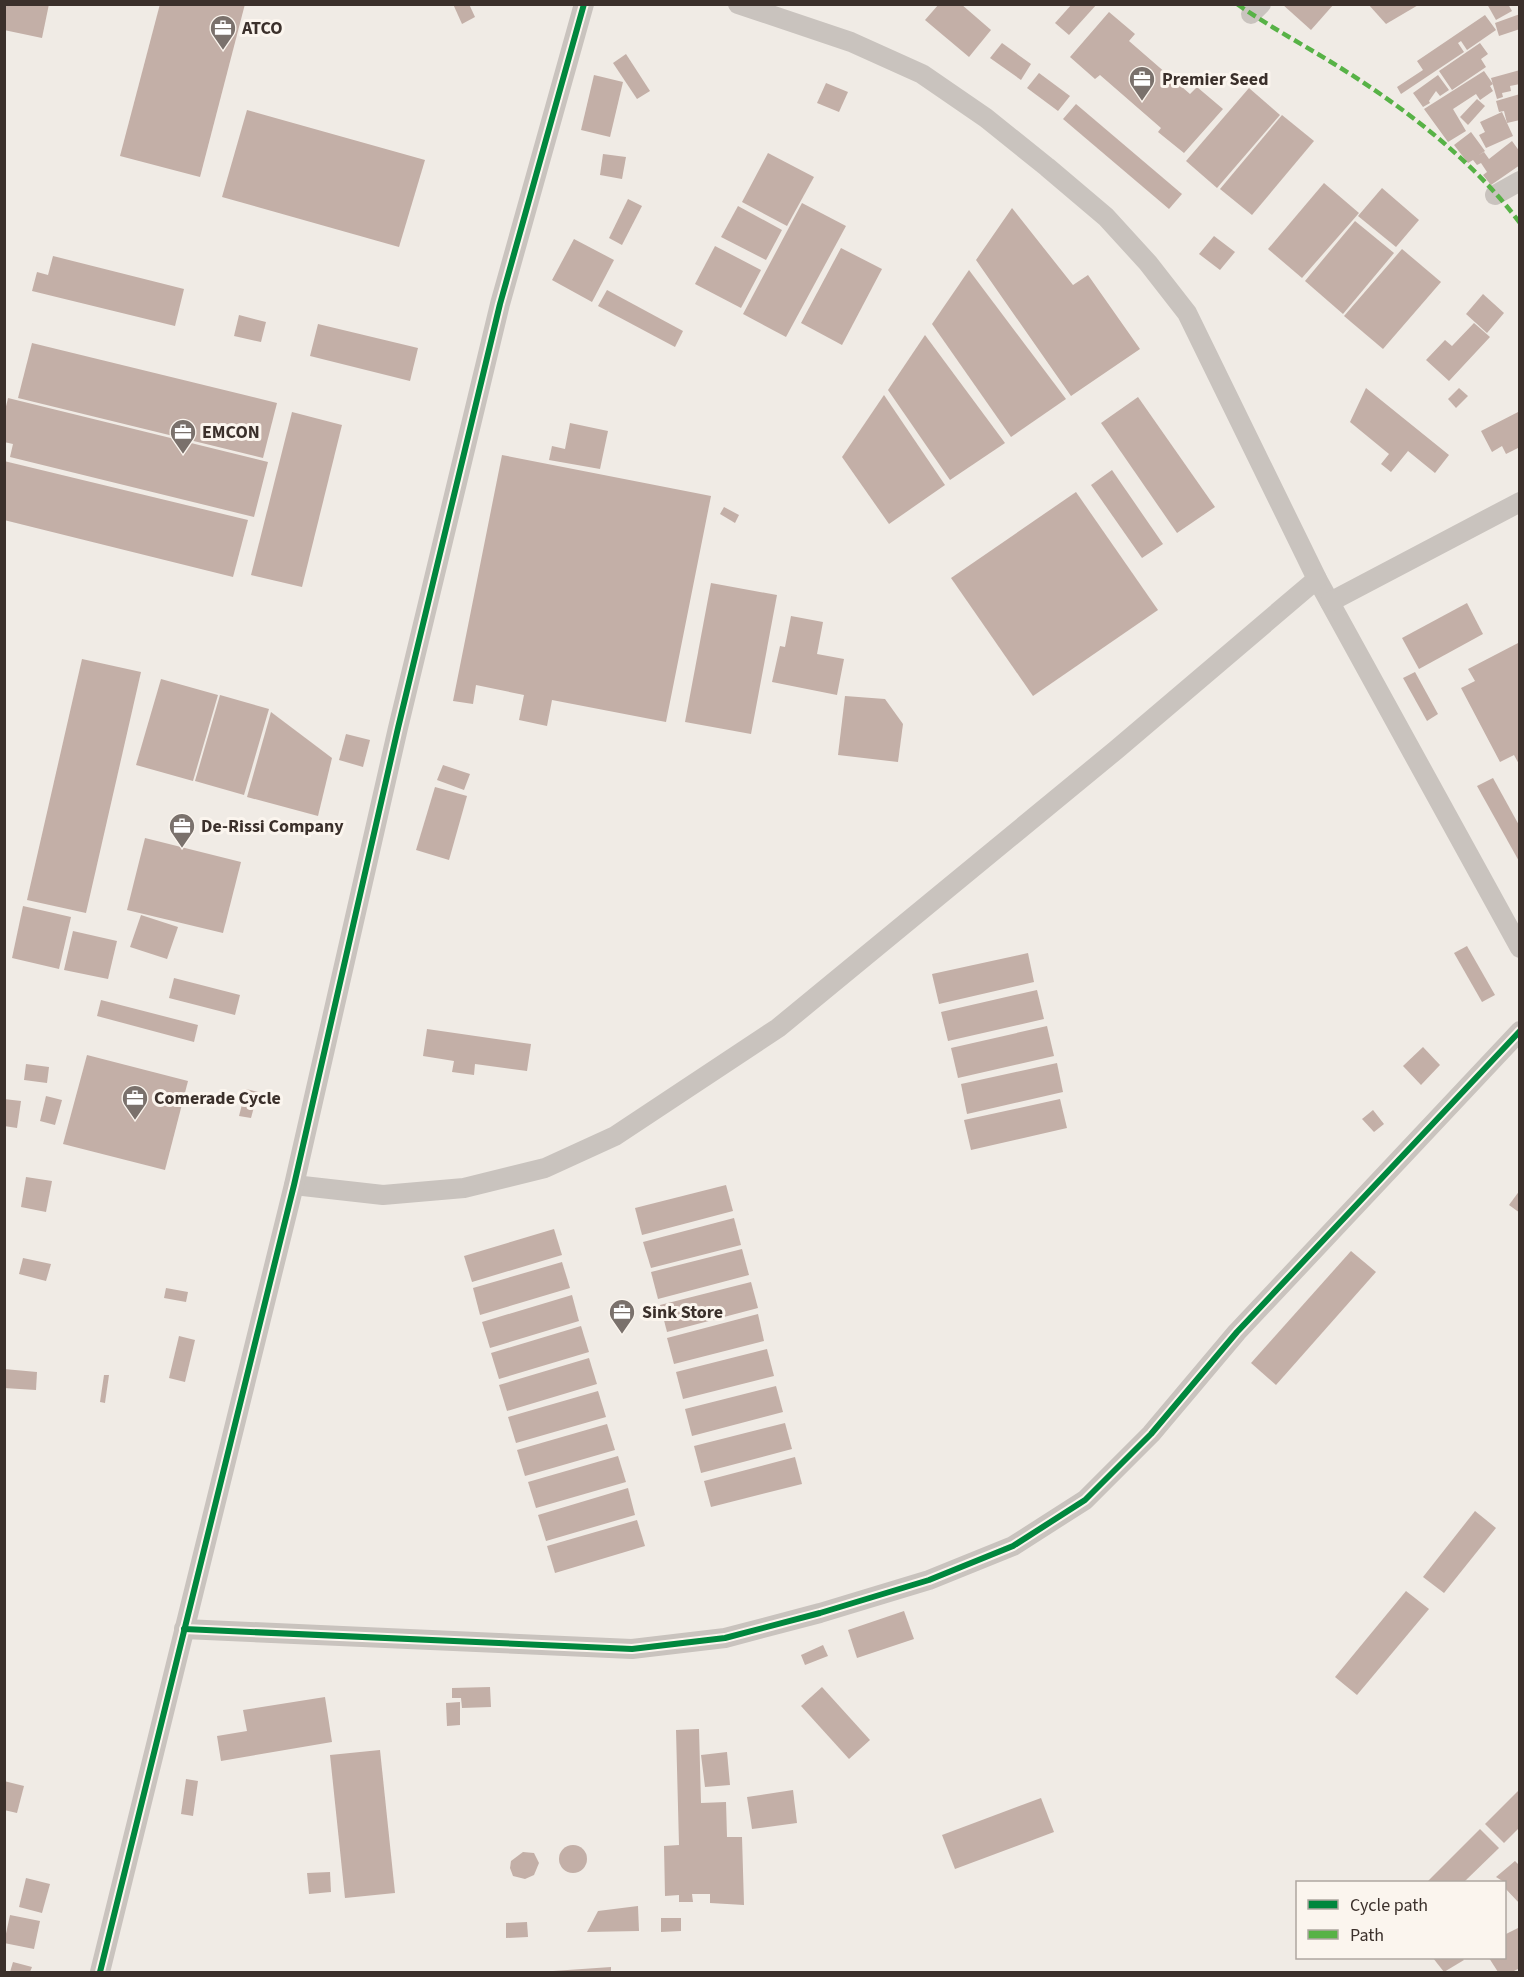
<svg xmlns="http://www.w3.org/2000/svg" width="1524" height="1977" font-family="'Source Sans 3',sans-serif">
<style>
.building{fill:#c3afa7}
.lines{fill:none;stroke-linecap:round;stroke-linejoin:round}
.minor{stroke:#c9c3be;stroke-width:20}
.quiet{stroke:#57b246;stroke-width:4.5;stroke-dasharray:9 4.5;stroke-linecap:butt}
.cycleway-casing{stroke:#fbf5ee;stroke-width:10}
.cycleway{stroke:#00873e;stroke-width:6}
.labels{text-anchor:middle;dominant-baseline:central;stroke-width:6;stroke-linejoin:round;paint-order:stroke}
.poi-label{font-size:18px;font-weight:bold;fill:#3b302b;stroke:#fbf5ee;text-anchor:start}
</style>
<rect width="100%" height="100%" fill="#f0ebe5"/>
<g class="building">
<polygon points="4,4 49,4 42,38 4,30"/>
<polygon points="160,4 245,4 200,177 120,156"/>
<polygon points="453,4 469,4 475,17 462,24"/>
<polygon points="939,4 961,4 991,30 969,57 925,20"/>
<polygon points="1072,4 1097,4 1069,35 1055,23"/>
<polygon points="1282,4 1334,4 1311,30"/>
<polygon points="1368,4 1420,4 1386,24"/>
<polygon points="1487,4 1508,4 1512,11 1496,20"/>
<polygon points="1109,12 1135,34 1129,41 1190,94 1197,87 1223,109 1184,153 1158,132 1161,128 1100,75 1095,79 1070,57"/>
<polygon points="1520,14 1520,29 1499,36 1495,23"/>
<polygon points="1485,15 1496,30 1467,50 1461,41 1458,43 1464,52 1401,94 1397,87 1423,70 1417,61"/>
<polygon points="1002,43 1031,64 1021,80 990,58"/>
<polygon points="1480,43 1488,54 1481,59 1486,67 1452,90 1439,71"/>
<polygon points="626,54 650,91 637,99 613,63"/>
<polygon points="1520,70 1520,84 1510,86 1511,91 1502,93 1503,97 1497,99 1491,78"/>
<polygon points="1484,71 1493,84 1490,86 1493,91 1480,100 1476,94 1453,109 1466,131 1448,142 1424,109"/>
<polygon points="1039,73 1070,96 1058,111 1027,88"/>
<polygon points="594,75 623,82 610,137 581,130"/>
<polygon points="1438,75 1449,90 1440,96 1436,91 1429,101 1430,103 1423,107 1413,93"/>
<polygon points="826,83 848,92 839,112 817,103"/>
<polygon points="1249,88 1280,115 1217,188 1186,161"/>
<polygon points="1520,94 1520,120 1507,123 1504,111 1499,112 1496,101"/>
<polygon points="1477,99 1485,106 1468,125 1460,117"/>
<polygon points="1076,104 1182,194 1169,209 1063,119"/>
<polygon points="247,110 425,160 399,247 222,197"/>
<polygon points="1502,112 1513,136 1486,148 1479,135 1485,132 1480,122"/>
<polygon points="1282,115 1314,141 1252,215 1220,189"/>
<polygon points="1471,132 1485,151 1479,155 1484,152 1489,159 1512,141 1520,152 1520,165 1491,185 1483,175 1487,172 1481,163 1477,165 1473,160 1468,163 1454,145"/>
<polygon points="768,153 814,177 787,226 742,202"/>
<polygon points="603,154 626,157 622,179 600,175"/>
<polygon points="1324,183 1359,213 1302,278 1268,249"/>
<polygon points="1382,188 1419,220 1396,247 1358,216"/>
<polygon points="628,199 642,206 622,245 609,238"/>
<polygon points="802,203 846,226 786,337 743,314"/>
<polygon points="738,206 782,230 766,260 721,237"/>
<polygon points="1012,208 1073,285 1088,275 1140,349 1071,396 976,260"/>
<polygon points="1355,221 1394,253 1343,314 1305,281"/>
<polygon points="1214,236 1235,252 1220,270 1199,254"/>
<polygon points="574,239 614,260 592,302 552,280"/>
<polygon points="715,246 761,270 741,308 695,284"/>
<polygon points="841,248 882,269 842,345 801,323"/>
<polygon points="1402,249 1441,282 1383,349 1344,316"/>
<polygon points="53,256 184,289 175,326 32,291 37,272 48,275"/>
<polygon points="969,270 1066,399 1011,437 932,324"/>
<polygon points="607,290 683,331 675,347 598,306"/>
<polygon points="1483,294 1504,313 1487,333 1466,314"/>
<polygon points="239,315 266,322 261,342 234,336"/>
<polygon points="1474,323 1490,337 1449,381 1426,360 1445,340 1452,346"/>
<polygon points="318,324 418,348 410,381 310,356"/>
<polygon points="925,335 1005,443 950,480 888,390"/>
<polygon points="32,343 277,403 263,458 18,398"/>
<polygon points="1366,388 1449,455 1435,473 1408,451 1391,472 1381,464 1389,454 1350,422"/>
<polygon points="1459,388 1468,396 1456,408 1448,399"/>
<polygon points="884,395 945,485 889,524 842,457"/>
<polygon points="1138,397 1215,507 1177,533 1101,423"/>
<polygon points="8,398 268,462 254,517 10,457 13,444 4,442 4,415"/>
<polygon points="1520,411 1520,447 1506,454 1502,446 1492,452 1481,431"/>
<polygon points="292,412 342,425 302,587 251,575"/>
<polygon points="570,423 608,431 600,469 549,460 552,446 565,449"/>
<polygon points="502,455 711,496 666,722 552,700 547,726 519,720 524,695 476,685 473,704 453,701"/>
<polygon points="4,461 248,520 233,577 4,520"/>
<polygon points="1112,470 1163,544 1142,558 1091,485"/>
<polygon points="1076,492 1158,610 1033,696 951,578"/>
<polygon points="724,507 739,515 735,523 720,514"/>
<polygon points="711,583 777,595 751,734 685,722"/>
<polygon points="1467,603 1483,634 1419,669 1402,638"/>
<polygon points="791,616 823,622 817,654 844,659 837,695 772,682 780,646 785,647"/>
<polygon points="1520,642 1520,766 1514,755 1500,762 1461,688 1475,681 1468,669"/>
<polygon points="82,659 141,672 86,913 27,900"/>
<polygon points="1415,672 1438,714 1427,721 1403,678"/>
<polygon points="161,679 218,695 193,781 136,765"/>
<polygon points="220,695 269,709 244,795 195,781"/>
<polygon points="845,696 885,699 903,724 898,762 838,755"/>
<polygon points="271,712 332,758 318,816 247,797"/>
<polygon points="346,734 370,740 363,767 339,760"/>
<polygon points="443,765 470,774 464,790 437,780"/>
<polygon points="1493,778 1520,827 1520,863 1477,786"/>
<polygon points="435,787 467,796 449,860 416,850"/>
<polygon points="145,838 241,862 223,933 127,910"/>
<polygon points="23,906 71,917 59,969 12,958"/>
<polygon points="141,915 178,927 167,959 130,947"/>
<polygon points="73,931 117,941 108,979 64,970"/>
<polygon points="1467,946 1495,995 1482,1002 1454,953"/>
<polygon points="1028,953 1034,982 939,1004 932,974"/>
<polygon points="174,978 240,995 235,1015 169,998"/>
<polygon points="1037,990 1044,1019 948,1041 941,1012"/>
<polygon points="101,1000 198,1025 194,1042 97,1016"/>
<polygon points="1047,1026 1054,1056 958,1078 951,1048"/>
<polygon points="427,1029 531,1044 527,1071 475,1064 474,1075 452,1072 454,1061 423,1056"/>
<polygon points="1423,1047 1440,1065 1421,1085 1403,1066"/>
<polygon points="87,1055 188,1081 165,1170 63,1144"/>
<polygon points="1057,1063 1063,1092 967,1114 961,1084"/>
<polygon points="26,1064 49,1067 47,1083 24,1080"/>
<polygon points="246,1089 258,1092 251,1118 239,1116"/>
<polygon points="46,1096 62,1100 55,1125 40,1121"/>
<polygon points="4,1099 21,1101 17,1128 4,1126"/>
<polygon points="1060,1099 1067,1128 971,1150 964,1120"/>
<polygon points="1373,1110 1384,1124 1374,1132 1362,1119"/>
<polygon points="26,1177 52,1181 46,1212 21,1207"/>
<polygon points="726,1185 733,1211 642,1235 635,1208"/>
<polygon points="1520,1190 1520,1213 1509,1205"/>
<polygon points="734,1218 741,1245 651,1268 643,1242"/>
<polygon points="554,1229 562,1255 472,1282 464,1256"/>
<polygon points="742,1249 749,1275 658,1299 651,1272"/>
<polygon points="1351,1251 1376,1272 1276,1385 1251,1363"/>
<polygon points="23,1258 51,1264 46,1281 19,1274"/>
<polygon points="562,1262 570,1288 480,1315 473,1288"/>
<polygon points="751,1282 758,1308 667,1332 660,1305"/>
<polygon points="166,1288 188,1292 186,1302 164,1298"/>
<polygon points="572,1295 579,1321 490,1348 482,1322"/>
<polygon points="758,1314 764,1341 674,1364 667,1338"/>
<polygon points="581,1326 589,1352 499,1379 491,1353"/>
<polygon points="179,1336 195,1340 185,1382 169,1378"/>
<polygon points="767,1349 774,1376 683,1399 676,1372"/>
<polygon points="589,1358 597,1384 507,1411 499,1385"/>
<polygon points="4,1369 37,1372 36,1390 4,1388"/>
<polygon points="104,1375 109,1375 105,1403 100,1402"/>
<polygon points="776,1386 783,1412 692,1436 685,1409"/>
<polygon points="598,1391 606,1417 516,1443 508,1417"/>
<polygon points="785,1423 792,1449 701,1473 694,1446"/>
<polygon points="607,1424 615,1450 525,1476 517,1450"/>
<polygon points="618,1456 626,1482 536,1508 528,1482"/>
<polygon points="795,1457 802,1484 711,1507 704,1481"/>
<polygon points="628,1488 635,1515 546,1541 538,1515"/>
<polygon points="1475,1511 1496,1528 1444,1593 1423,1577"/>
<polygon points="637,1520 645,1546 555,1573 547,1546"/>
<polygon points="1406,1591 1429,1609 1357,1695 1335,1677"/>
<polygon points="904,1611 914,1639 857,1658 848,1630"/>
<polygon points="823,1645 828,1656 805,1665 801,1655"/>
<polygon points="490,1687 491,1707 462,1708 461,1698 452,1698 452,1688"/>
<polygon points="822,1687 870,1740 849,1759 801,1706"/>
<polygon points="325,1697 332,1742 221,1761 217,1736 247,1731 243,1710"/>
<polygon points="460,1702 460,1725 447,1726 446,1703"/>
<polygon points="699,1729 701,1803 726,1802 727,1837 742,1837 744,1905 710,1903 710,1894 692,1894 693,1902 679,1902 679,1895 665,1896 664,1846 679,1845 676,1730"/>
<polygon points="380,1750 395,1893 345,1898 330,1755"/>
<polygon points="727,1752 730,1785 705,1787 701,1755"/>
<polygon points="186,1779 198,1781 193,1816 181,1814"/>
<polygon points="4,1781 24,1786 17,1813 4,1810"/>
<polygon points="1520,1789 1520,1827 1504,1843 1485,1824"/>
<polygon points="793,1790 797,1823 752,1829 747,1797"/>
<polygon points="1041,1798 1054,1832 955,1869 942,1835"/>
<polygon points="1480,1829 1499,1848 1464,1882 1427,1882"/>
<circle cx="573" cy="1859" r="14"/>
<polygon points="523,1852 534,1853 539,1863 534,1875 525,1879 513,1876 510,1868 511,1861"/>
<polygon points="1515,1861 1520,1866 1520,1904 1504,1887 1504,1882 1496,1877"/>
<polygon points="330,1872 331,1892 309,1894 307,1873"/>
<polygon points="26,1878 50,1884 42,1913 19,1907"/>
<polygon points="638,1906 639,1931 587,1932 598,1911"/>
<polygon points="10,1915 40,1921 34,1949 4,1943"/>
<polygon points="661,1918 681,1918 681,1931 661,1932"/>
<polygon points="527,1922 528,1937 506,1938 506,1923"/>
<polygon points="1520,1927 1520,1968 1512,1972 1498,1972 1489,1958 1504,1958 1504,1935"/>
<polygon points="1433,1958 1462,1958 1464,1960 1444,1972"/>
<polygon points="13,1962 32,1967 30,1972 10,1972"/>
<polygon points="611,1967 611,1972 553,1972 553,1971"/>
</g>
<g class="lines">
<g class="minor">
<polyline points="738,4 851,42 922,74 986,118 1047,167 1106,217 1148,263 1187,313 1317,579 1520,948"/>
<polyline points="1251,14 1261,4"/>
<polyline points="1495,195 1520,181"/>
<polyline points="1330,602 1520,502"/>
<polyline points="294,1185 383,1195 464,1188 545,1168 615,1136 778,1028 1116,750 1317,579"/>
<polyline points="184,1629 632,1649 725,1638 820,1613 929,1580 1013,1546 1085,1500 1151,1434 1237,1332 1520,1031"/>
<polyline points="100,1972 294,1185 398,728 500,304 584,4"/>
</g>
<path class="quiet" d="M1237 4C1267 25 1300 43 1331 62 1400 104 1471 158 1520 223"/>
<g class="cycleway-casing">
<g id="cycleway">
<polyline points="184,1629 632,1649 725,1638 820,1613 929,1580 1013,1546 1085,1500 1151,1434 1237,1332 1520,1031"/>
<polyline points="100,1972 294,1185 398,728 500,304 584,4"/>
</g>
</g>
<use href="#cycleway" class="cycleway"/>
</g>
<defs>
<g id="office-pin" transform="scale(1.35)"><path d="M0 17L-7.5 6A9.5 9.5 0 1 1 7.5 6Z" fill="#7a716c" stroke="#fbf5ee"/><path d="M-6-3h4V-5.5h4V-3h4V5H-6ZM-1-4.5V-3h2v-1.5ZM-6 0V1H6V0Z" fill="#fff"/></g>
</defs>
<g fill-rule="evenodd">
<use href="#office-pin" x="223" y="28"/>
<use href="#office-pin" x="1142" y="79"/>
<use href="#office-pin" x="183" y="432"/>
<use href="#office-pin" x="182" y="826"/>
<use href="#office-pin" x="135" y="1098"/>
<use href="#office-pin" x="622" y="1312"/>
</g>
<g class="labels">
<g class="poi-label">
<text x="242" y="28">ATCO</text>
<text x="1162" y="79">Premier Seed</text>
<text x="202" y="432">EMCON</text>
<text x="201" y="826">De-Rissi Company</text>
<text x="154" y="1098">Comerade Cycle</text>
<text x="642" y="1312">Sink Store</text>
</g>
</g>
<rect width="1524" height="1977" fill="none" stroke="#3b302b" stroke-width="12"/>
<rect x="1296" y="1881" width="210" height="78" fill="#fbf5ee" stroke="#aea6a0" stroke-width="1.5"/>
<rect x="1308" y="1900" width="30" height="9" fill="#00873e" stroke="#aea6a0" stroke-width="1.5"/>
<text x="1350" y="1911" font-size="18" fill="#3b302b">Cycle path</text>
<rect x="1308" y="1930" width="30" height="9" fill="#57b246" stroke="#aea6a0" stroke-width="1.5"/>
<text x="1350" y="1941" font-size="18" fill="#3b302b">Path</text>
</svg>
